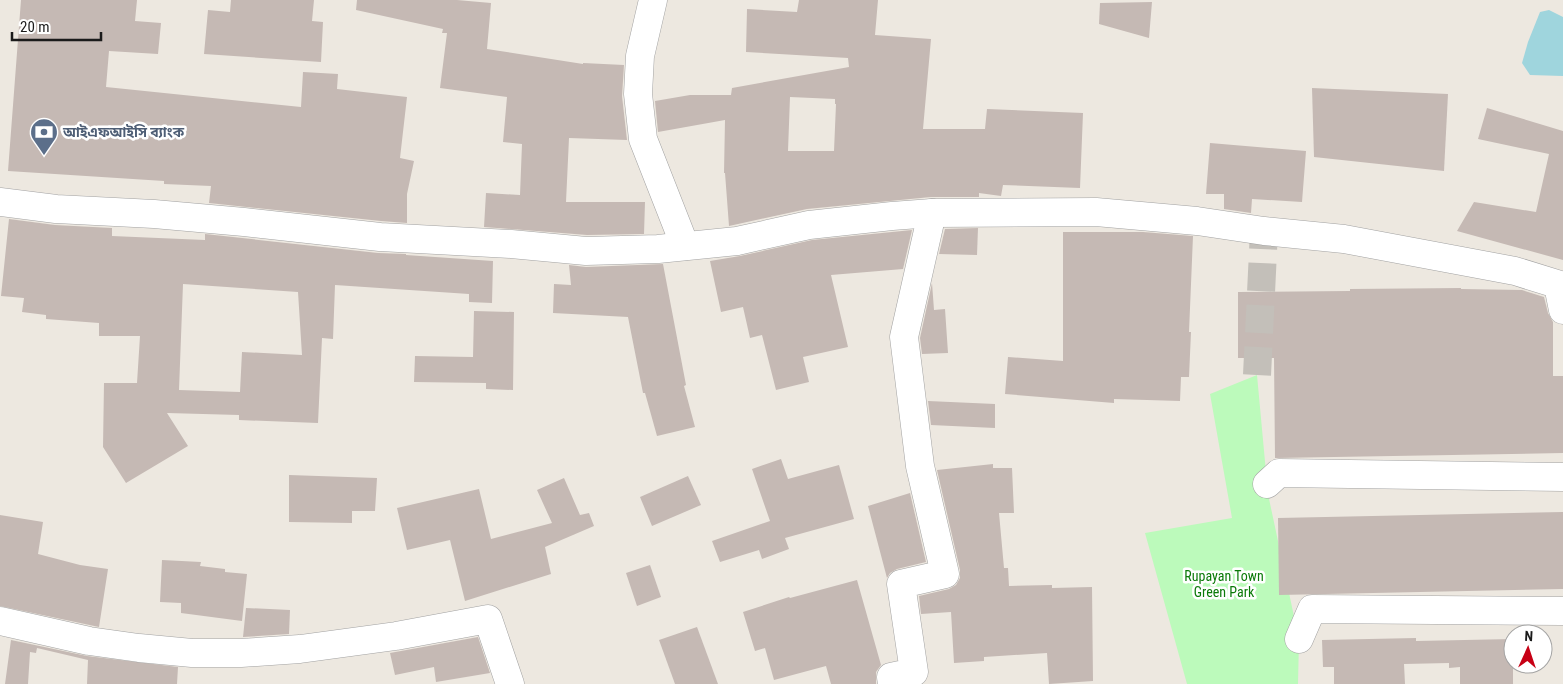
<svg xmlns="http://www.w3.org/2000/svg" width="1563" height="684" font-family="'Roboto Condensed','Noto Sans Bengali',sans-serif">
<style>
.park{fill:#bcfabb}
.water{fill:#9fd5dd}
.building{fill:#c5b9b4;fill-rule:evenodd}
.lines{fill:none;stroke-linecap:round;stroke-linejoin:round}
.street-tunnel{stroke:#c3bfb9;stroke-width:28;stroke-dasharray:28 14;stroke-linecap:butt}
.street-casing{stroke:#a2a2a2;stroke-width:29}
.street{stroke:#fff;stroke-width:28}
.labels{text-anchor:middle;dominant-baseline:central;stroke-width:5;stroke-linejoin:round;paint-order:stroke}
.service-label{font-size:14px;font-weight:bold;fill:#4e5e75;stroke:#fff;text-anchor:start}
.park-label{font-size:14px;fill:#0b7a09;stroke:#fff}
</style>
<rect width="100%" height="100%" fill="#ede8e0"/>
<polygon class="park" points="1257,375 1268,494 1299,640 1298,684 1187,684 1145,533 1232,518 1210,394"/>
<polygon class="water" points="1549,10 1563,17 1563,76 1530,75 1522,63 1528,42 1540,12"/>
<g class="building">
<polygon points="21,0 137,0 135,21 161,23 158,54 109,51 106,87 301,107 303,72 338,74 337,89 407,97 400,158 414,161 407,194 407,223 381,221 209,203 211,186 164,184 164,181 8,171"/>
<polygon points="231,0 314,0 312,21 323,22 321,62 204,54 208,10 230,12"/>
<polygon points="357,0 457,0 491,3 487,49 583,64 583,63 624,65 622,96 627,140 569,138 566,202 645,202 644,234 587,235 484,227 486,193 520,195 522,144 503,142 507,97 440,88 447,33 442,33 443,29 356,10"/>
<path d="M799 0H878L875 35 931 39 923 129H985L987 109 1083 113 1080 188 1003 185 1001 196 979 193V197H931L807 209 729 226 725 173H724L725 120 658 132 655 101 690 95H731L732 88 849 67 848 58 746 52 747 9 797 12ZM790 97 835 99V104H836L834 151H788Z"/>
<polygon points="1152,2 1149,38 1099,24 1100,3"/>
<polygon points="1312,88 1448,94 1444,171 1314,157"/>
<polygon points="1487,108 1563,131 1563,260 1457,231 1474,202 1536,212 1549,154 1478,139"/>
<polygon points="1210,143 1306,151 1302,202 1252,199 1251,213 1224,209 1224,194 1206,194"/>
<path d="M9 219 55 225 112 228V236L205 240V234L378 253 406 254V255L493 261 492 303 469 302V294L335 285 333 339 322 338 318 423 239 420V415L167 413 188 446 126 483 103 447 104 383H137L140 336H99V323L46 319V315L22 312 24 298 1 296ZM183 284 298 292 302 355 242 352 240 392 179 390Z"/>
<polygon points="978,228 977,255 939,254 945,229"/>
<polygon points="912,230 903,269 831,275 848,347 803,357 809,382 776,390 762,335 750,338 743,307 721,312 710,261 740,256 812,240"/>
<polygon points="1063,232 1143,232 1193,236 1189,332 1191,332 1189,377 1181,377 1180,401 1114,399 1114,403 1005,394 1008,357 1063,361"/>
<polygon points="663,264 686,385 684,386 695,427 657,436 645,393 643,393 628,317 553,313 554,284 571,285 569,265 586,267"/>
<polygon points="932,283 934,310 945,309 948,353 922,354 920,338"/>
<polygon points="1461,288 1461,289 1522,290 1544,297 1548,313 1553,322 1553,376 1563,376 1563,453 1275,458 1274,358 1238,358 1238,292 1350,291 1350,289"/>
<polygon points="474,311 514,312 513,390 486,389 486,383 414,382 415,356 473,357"/>
<polygon points="928,401 995,404 995,428 931,425"/>
<polygon points="781,459 788,479 839,465 854,519 785,538 789,549 762,559 759,550 720,562 712,541 770,521 752,469"/>
<polygon points="993,464 993,468 1012,468 1014,513 999,513 1004,568 1008,568 1009,586 1052,585 1052,588 1092,587 1093,681 1049,684 1047,653 984,657 984,661 954,663 951,612 921,614 919,596 949,589 956,585 960,578 960,570 937,470"/>
<polygon points="289,475 377,478 375,511 352,511 352,523 289,522"/>
<polygon points="688,476 701,505 652,526 640,497"/>
<polygon points="564,478 580,515 589,513 594,526 545,547 551,574 465,601 450,540 407,550 397,508 479,489 491,539 552,523 537,490"/>
<polygon points="910,493 926,562 897,569 890,573 887,578 868,506"/>
<polygon points="1563,512 1563,589 1279,595 1278,518"/>
<polygon points="0,515 43,522 38,554 80,565 108,569 99,627 0,606"/>
<polygon points="162,560 201,562 200,566 225,569 225,572 247,574 242,621 181,613 181,603 160,602"/>
<polygon points="650,565 661,597 637,606 626,573"/>
<polygon points="857,580 881,665 876,672 876,684 831,684 826,666 774,680 765,648 755,651 743,612 789,597 790,598"/>
<polygon points="246,608 290,610 289,634 243,637"/>
<polygon points="697,627 718,684 675,684 659,640"/>
<polygon points="478,637 490,673 436,682 434,667 395,675 390,653"/>
<polygon points="1416,638 1416,641 1513,639 1513,684 1460,684 1460,667 1449,668 1449,663 1404,664 1405,684 1334,684 1334,667 1323,667 1322,640"/>
<polygon points="11,640 87,656 178,667 177,684 87,684 88,660 37,648 36,653 30,652 28,684 5,684"/>
</g>
<g class="lines">
<polyline class="street-tunnel" points="1257,375 1264,231"/>
<g class="street-casing">
<g id="street">
<polyline points="653,0 640,56 638,94 643,139 685,246"/>
<polyline points="0,202 56,209 154,214 244,222 380,237 511,244 586,251 658,249 737,241 809,225 892,216 932,213 1096,212 1197,221 1264,231 1344,239 1515,271 1563,286"/>
<polyline points="1558,285 1563,310"/>
<polyline points="1267,484 1279,473 1563,477"/>
<polyline points="0,621 89,641 139,648 192,653 241,653 300,649 396,636 488,619 510,684"/>
<polyline points="1299,639 1312,609 1563,611"/>
<polyline points="892,684 891,677 914,672 901,584 945,574 920,466 904,337 932,213"/>
</g>
</g>
<use href="#street" class="street"/>
</g>
<defs>
<g id="bank-pin" transform="scale(1.4375)"><path d="M0 17L-7.5 6A9.5 9.5 0 1 1 7.5 6Z" fill="#5c6f8a" stroke="#fff"/><path d="M-6-4H6V4H-6ZM0-2.3a2.3 2.3 0 1 0 0 4.6a2.3 2.3 0 1 0 0-4.6Z" fill="#fff"/></g>
</defs>
<g fill-rule="evenodd">
<use href="#bank-pin" x="44" y="132"/>
</g>
<g class="labels">
<g class="service-label">
<text x="63" y="132">আইএফআইসি ব্যাংক</text>
</g>
<g class="park-label">
<text x="1224" y="576">Rupayan Town<tspan x="1224" dy="16">Green Park</tspan></text>
</g>
</g>
<g transform="translate(1528 649) rotate(3)"><circle r="24" fill="#ffffff" stroke="#a4a4a4"/>
<path d="M0-4L9 19L0 12L-9 19Z" fill="#c70015"/>
<text y="-8" font-size="14" font-weight="bold" text-anchor="middle" fill="#1b1b1b">N</text>
</g>
<path d="M12 32v8h89v-8" fill="none" stroke="#1b1b1b" stroke-width="2.5"/>
<text x="20" y="32" font-size="15" fill="#1b1b1b" stroke="#ffffff" stroke-width="4" paint-order="stroke">20 m</text>
</svg>
